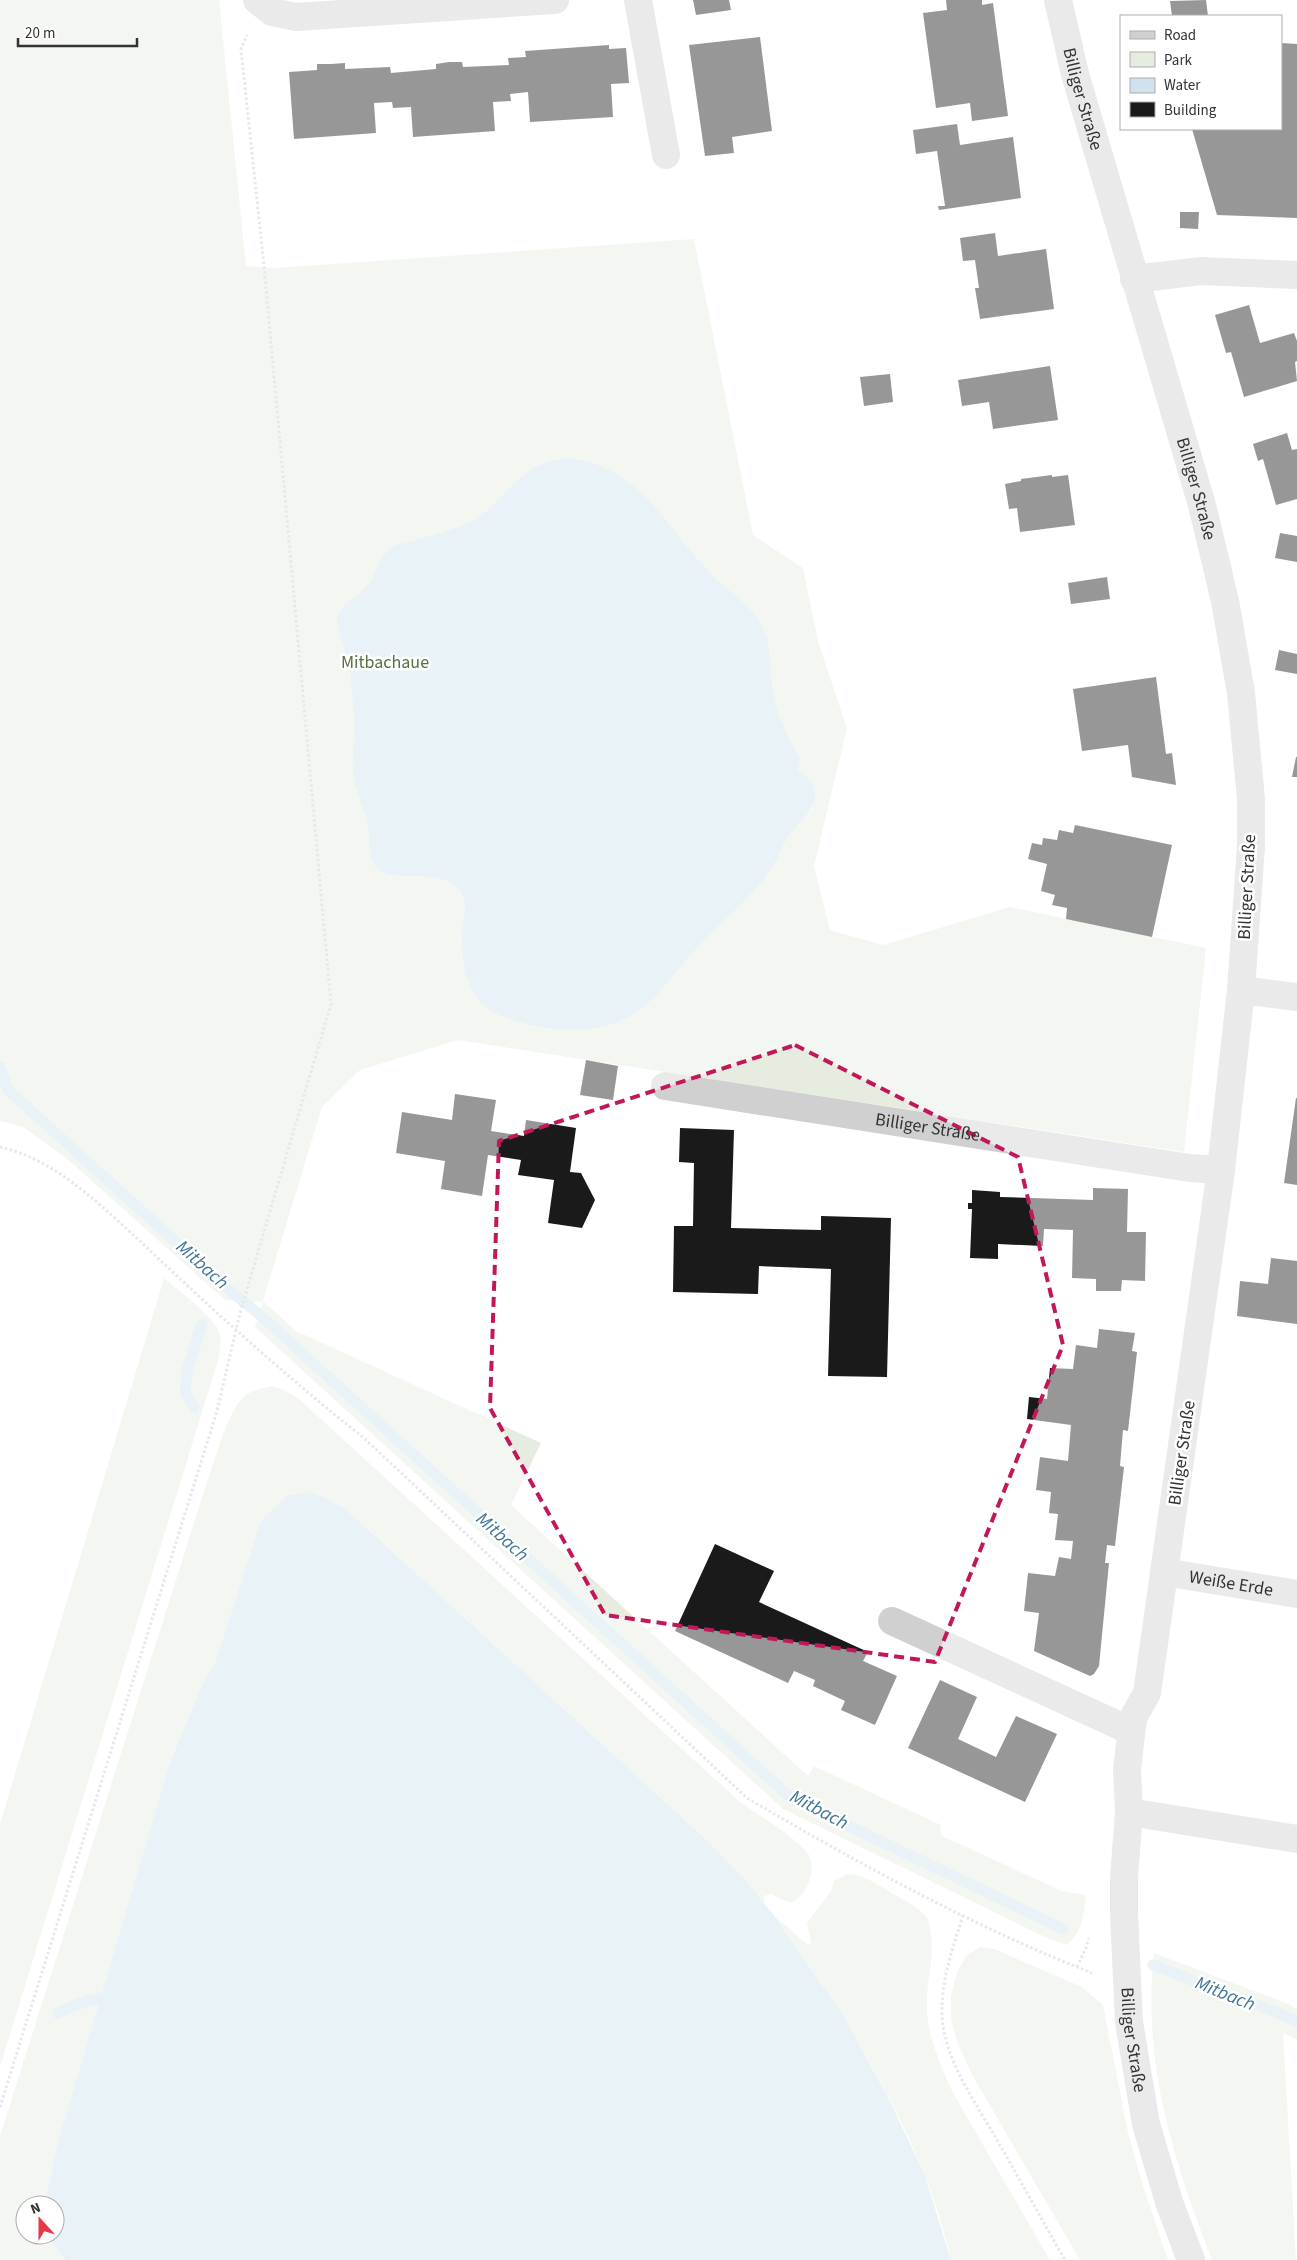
<svg xmlns="http://www.w3.org/2000/svg" width="1297" height="2260" font-family="'Source Sans 3',sans-serif">
<style>
.green{fill:#e6ecdf;fill-rule:evenodd}
.water{fill:#cfe2ee}
.lines{fill:none;stroke-linecap:round;stroke-linejoin:round}
.stream{stroke:#cfe2ee;stroke-width:11}
.building{fill:#1a1a1a}
.path{stroke:#cdcdcd;stroke-width:3;stroke-dasharray:2.5 2.5;stroke-linecap:butt}
.minor{stroke:#d0d0d0;stroke-width:28}
.marked{fill:none;stroke:#c2185b;stroke-width:4;stroke-dasharray:10 6;stroke-linejoin:round}
.labels{text-anchor:middle;dominant-baseline:central;stroke-width:5;stroke-linejoin:round;paint-order:stroke}
.street-label{font-size:18px;fill:#333;stroke:#fff}
.park-label{font-size:18px;fill:#56703f;stroke:#fff}
.water-label{font-size:19px;font-style:italic;fill:#3f7597;stroke:#fff}
</style>
<rect width="100%" height="100%" fill="#fff"/>
<g class="green">
<path d="M0 0H219L246 266 275 268 694 239 753 535 803 568 818 641 847 728 814 866 830 930 883 945 1010 907 1206 948 1184 1152 458 1040 360 1070 322 1107 263 1301 296 1331 541 1443 511 1505 808 1776 814 1766 941 1825 940 1831 942 1836 1062 1891 1086 1895C1083 1916 1084 1930 1067 1945L1047 1938 783 1809 255 1327 263 1302 225 1300 66 1158 23 1127 0 1121ZM783 730 797 771 811 780 812 808 785 840 781 850Z"/>
<path d="M164 1278C178 1290 210 1314 218 1330 222 1338 220 1348 219 1357L0 2067V1824Z"/>
<path d="M272 1386 284 1390 299 1399 739 1801C755 1813 802 1841 810 1857 813 1865 812 1876 808 1884 805 1892 798 1900 790 1903L771 1894 764 1896 765 1904 699 1833 348 1511 334 1502 216 1661 202 1685 170 1762 60 2135 46 2195 45 2205H25V2235H50L57 2250 66 2260H0V2136L212 1466C218 1450 231 1404 246 1395 253 1390 263 1388 272 1386Z"/>
<path d="M847 1874C862 1874 879 1885 892 1893 903 1900 920 1907 927 1918 929 1920 929 1925 930 1929 936 1961 925 1982 927 2012 929 2040 942 2068 953 2093L1050 2260H951C925 2140 846 2017 776 1918 789 1926 796 1937 809 1945L811 1943 807 1923 831 1891 834 1881Z"/>
<polygon points="980,1947 994,1949 1082,1987 1103,2005 1128,2133 1143,2186 1168,2260 1080,2260 971,2073 956,2039 951,2019 951,1995 957,1973 966,1956"/>
<path d="M1154 1953 1286 2003 1297 2009V2040L1283 2033 1296 2260H1212C1173 2159 1142 2063 1154 1953Z"/>
</g>
<g class="water">
<path d="M568 458C639 465 666 528 711 574 732 596 751 602 765 632 771 645 770 676 773 692 777 717 788 737 800 759L797 771C801 774 809 777 812 782 826 807 791 826 783 846 765 889 728 914 698 947 675 970 658 1001 628 1017 596 1034 560 1032 527 1024 509 1019 489 1014 477 998 465 982 462 959 462 940 461 924 471 903 459 889 438 865 384 888 373 862 368 849 370 833 367 820 363 804 355 791 353 775 352 761 354 746 354 732 355 715 352 697 351 680 349 659 340 640 337 620 342 600 364 595 373 577 379 566 380 556 391 548 396 544 405 543 412 541 433 535 455 530 474 520 499 506 517 473 542 464 550 460 560 460 568 458Z"/>
<path d="M306 1492C322 1495 334 1502 348 1511L699 1833 746 1881 776 1918 844 2017 887 2095 924 2173 951 2260H66L57 2250 50 2235H55V2205H45L46 2195 60 2135 170 1762 202 1685 216 1661 261 1521 287 1496Z"/>
</g>
<g class="lines">
<g class="stream">
<polyline points="0,1067 8,1090 229,1290 259,1314 791,1798 1063,1929"/>
<polyline points="194,1407 185,1392 187,1371 202,1324"/>
<polyline points="1153,1965 1285,2016 1297,2022"/>
<path d="M58 2013C77 2003 92 1999 113 1996"/>
</g>
</g>
<g class="building">
<polygon points="693,0 729,0 731,10 696,15"/>
<polygon points="946,0 982,0 982,5 993,3 1008,116 972,121 970,103 936,108 923,13 947,10"/>
<polygon points="1206,0 1208,16 1172,16 1170,1"/>
<polygon points="760,37 772,131 732,137 734,153 705,156 689,45"/>
<polygon points="1281,43 1297,44 1297,218 1217,215 1192,129 1281,129"/>
<polygon points="609,45 609,49 626,48 629,83 611,84 613,117 530,122 528,92 510,94 511,101 493,102 495,131 413,137 411,107 393,108 392,102 374,103 376,133 294,139 289,72 317,70 317,64 331,64 345,63 345,69 390,67 391,73 436,69 436,64 449,62 462,62 463,67 509,65 508,58 526,57 525,51"/>
<polygon points="957,124 960,145 1013,137 1021,198 939,210 938,206 945,206 937,151 916,154 913,130"/>
<polygon points="1180,212 1199,212 1198,229 1180,228"/>
<polygon points="995,233 998,256 1046,249 1054,309 980,319 975,288 979,288 975,260 963,261 960,238"/>
<polygon points="1249,305 1260,343 1294,333 1297,341 1297,361 1295,362 1297,381 1244,397 1231,352 1226,353 1215,315"/>
<polygon points="1050,366 1058,420 993,429 989,402 962,406 958,380"/>
<polygon points="890,374 893,402 864,406 860,377"/>
<polygon points="1287,433 1292,450 1297,449 1297,499 1276,505 1263,459 1258,461 1253,444"/>
<polygon points="1052,475 1052,477 1068,475 1075,525 1020,532 1017,508 1009,509 1005,484 1021,481 1021,479"/>
<polygon points="1280,533 1297,536 1297,562 1275,558"/>
<polygon points="1107,577 1110,599 1071,604 1068,583"/>
<polygon points="1279,650 1297,654 1297,674 1275,670"/>
<polygon points="1156,677 1166,754 1172,753 1176,785 1132,777 1128,745 1082,751 1073,689"/>
<polygon points="1296,757 1297,757 1297,777 1292,777"/>
<polygon points="1075,825 1172,845 1152,937 1066,919 1067,908 1052,905 1055,895 1041,891 1047,864 1028,859 1032,843 1042,845 1043,838 1057,840 1059,830 1073,833"/>
<polygon points="586,1060 618,1066 613,1100 580,1095"/>
<polygon points="455,1094 496,1100 491,1131 524,1136 526,1120 576,1128 570,1172 581,1173 595,1200 582,1228 548,1223 554,1180 518,1175 521,1160 488,1155 482,1196 441,1189 445,1161 396,1153 402,1112 452,1120"/>
<polygon points="1296,1098 1297,1098 1297,1185 1284,1183"/>
<polygon points="680,1128 734,1130 731,1228 821,1230 821,1216 891,1218 887,1377 828,1376 831,1269 759,1266 758,1294 673,1292 674,1226 693,1226 694,1163 679,1162"/>
<polygon points="1093,1188 1128,1189 1127,1232 1146,1232 1145,1281 1122,1280 1121,1291 1096,1291 1096,1279 1072,1278 1073,1230 1044,1229 1043,1246 998,1244 998,1259 970,1258 972,1209 968,1209 968,1203 972,1203 972,1190 1000,1192 1000,1197 1093,1200"/>
<polygon points="1271,1258 1297,1261 1297,1324 1237,1316 1240,1281 1268,1284"/>
<polygon points="1099,1329 1135,1333 1132,1351 1137,1352 1128,1431 1123,1430 1120,1466 1124,1467 1115,1546 1107,1545 1105,1563 1109,1563 1099,1666 1094,1674 1090,1676 1034,1651 1039,1613 1024,1611 1028,1573 1055,1576 1059,1557 1071,1559 1073,1541 1055,1540 1058,1514 1049,1513 1051,1492 1036,1490 1040,1457 1068,1461 1071,1425 1027,1419 1029,1397 1047,1399 1050,1368 1073,1369 1076,1345 1097,1348"/>
<polygon points="715,1544 774,1571 759,1602 868,1652 863,1661 897,1676 875,1725 841,1710 845,1701 813,1686 815,1680 794,1671 788,1683 675,1631"/>
<polygon points="940,1680 977,1697 958,1739 996,1757 1016,1716 1057,1734 1025,1802 908,1748"/>
</g>
<g class="lines">
<g class="path">
<path d="M0 1147C55 1159 99 1204 140 1241 165 1265 191 1289 217 1313 265 1356 313 1398 364 1438L747 1798C856 1862 974 1927 1092 1973"/>
<path d="M963 1915C953 1948 941 1980 942 2015 944 2060 976 2103 997 2140 1020 2180 1042 2220 1065 2260"/>
<polyline points="1077,1967 1086,1948 1089,1938"/>
<polyline points="0,2107 217,1411 240,1313 331,1004 264,266 241,49 247,35"/>
</g>
<g class="minor">
<polyline points="257,0 272,12 296,17 555,0"/>
<polyline points="638,0 666,155"/>
<path id="s1" d="M1058 0 1075 74 1202 505 1225 601 1241 693 1251 799V846L1241 990 1221 1170 1147 1693 1133 1718 1127 1770 1129 1812 1124 1878V1914L1129 2022 1146 2124 1169 2202 1191 2260"/>
<polyline points="1134,279 1201,271 1297,275"/>
<polyline points="1241,990 1297,997"/>
<path id="s2" d="M665 1086 1190 1168 1221 1170"/>
<path id="s3" d="M1164 1572 1297 1594"/>
<polyline points="892,1621 1131,1731"/>
<polyline points="1129,1812 1297,1839"/>
</g>
</g>
<path d="M0 0H1297V2260H0ZM795 1045 1018 1157 1063 1345 935 1662 605 1615 490 1408 499 1141Z" fill="#fff" fill-opacity=".55" fill-rule="evenodd"/>
<path class="marked" d="M795 1045 1018 1157 1063 1345 935 1662 605 1615 490 1408 499 1141Z"/>
<g class="labels">
<g class="street-label">
<text stroke="none"><textPath href="#s1" startOffset="102">Billiger Straße</textPath></text>
<text stroke="none"><textPath href="#s1" startOffset="508">Billiger Straße</textPath></text>
<text transform="translate(1247 887) rotate(-87)">Billiger Straße</text>
<text stroke="none"><textPath href="#s2" startOffset="266">Billiger Straße</textPath></text>
<text transform="translate(1182 1453) rotate(-82)">Billiger Straße</text>
<text stroke="none"><textPath href="#s3" startOffset="68">Weiße Erde</textPath></text>
<text stroke="none"><textPath href="#s1" startOffset="2076">Billiger Straße</textPath></text>
</g>
<g class="park-label">
<text x="385" y="662">Mitbachaue</text>
</g>
<g class="water-label">
<text transform="translate(202 1265) rotate(42)">Mitbach</text>
<text transform="translate(502 1537) rotate(42)">Mitbach</text>
<text transform="translate(819 1810) rotate(28)">Mitbach</text>
<text transform="translate(1225 1994) rotate(22)">Mitbach</text>
</g>
</g>
<rect x="1120" y="15" width="162" height="115" fill="#ffffff" stroke="#adadad"/>
<rect x="1130" y="31" width="25" height="8" fill="#d0d0d0" stroke="#adadad"/>
<text x="1164" y="40" font-size="15" fill="#333333">Road</text>
<rect x="1130" y="52" width="25" height="15" fill="#e6ecdf" stroke="#adadad"/>
<text x="1164" y="65" font-size="15" fill="#333333">Park</text>
<rect x="1130" y="78" width="25" height="15" fill="#cfe2ee" stroke="#adadad"/>
<text x="1164" y="90" font-size="15" fill="#333333">Water</text>
<rect x="1130" y="102" width="25" height="15" fill="#1a1a1a" stroke="#adadad"/>
<text x="1164" y="115" font-size="15" fill="#333333">Building</text>
<g transform="translate(40 2220) rotate(339)"><circle r="24" fill="#ffffff" stroke="#adadad"/>
<path d="M0-4L9 19L0 12L-9 19Z" fill="#e63946"/>
<text y="-8" font-size="14" font-weight="bold" text-anchor="middle" fill="#333333">N</text>
</g>
<path d="M18 38v8h119v-8" fill="none" stroke="#333333" stroke-width="2.5"/>
<text x="25" y="38" font-size="15" fill="#333333" stroke="#ffffff" stroke-width="4" paint-order="stroke">20 m</text>
</svg>
